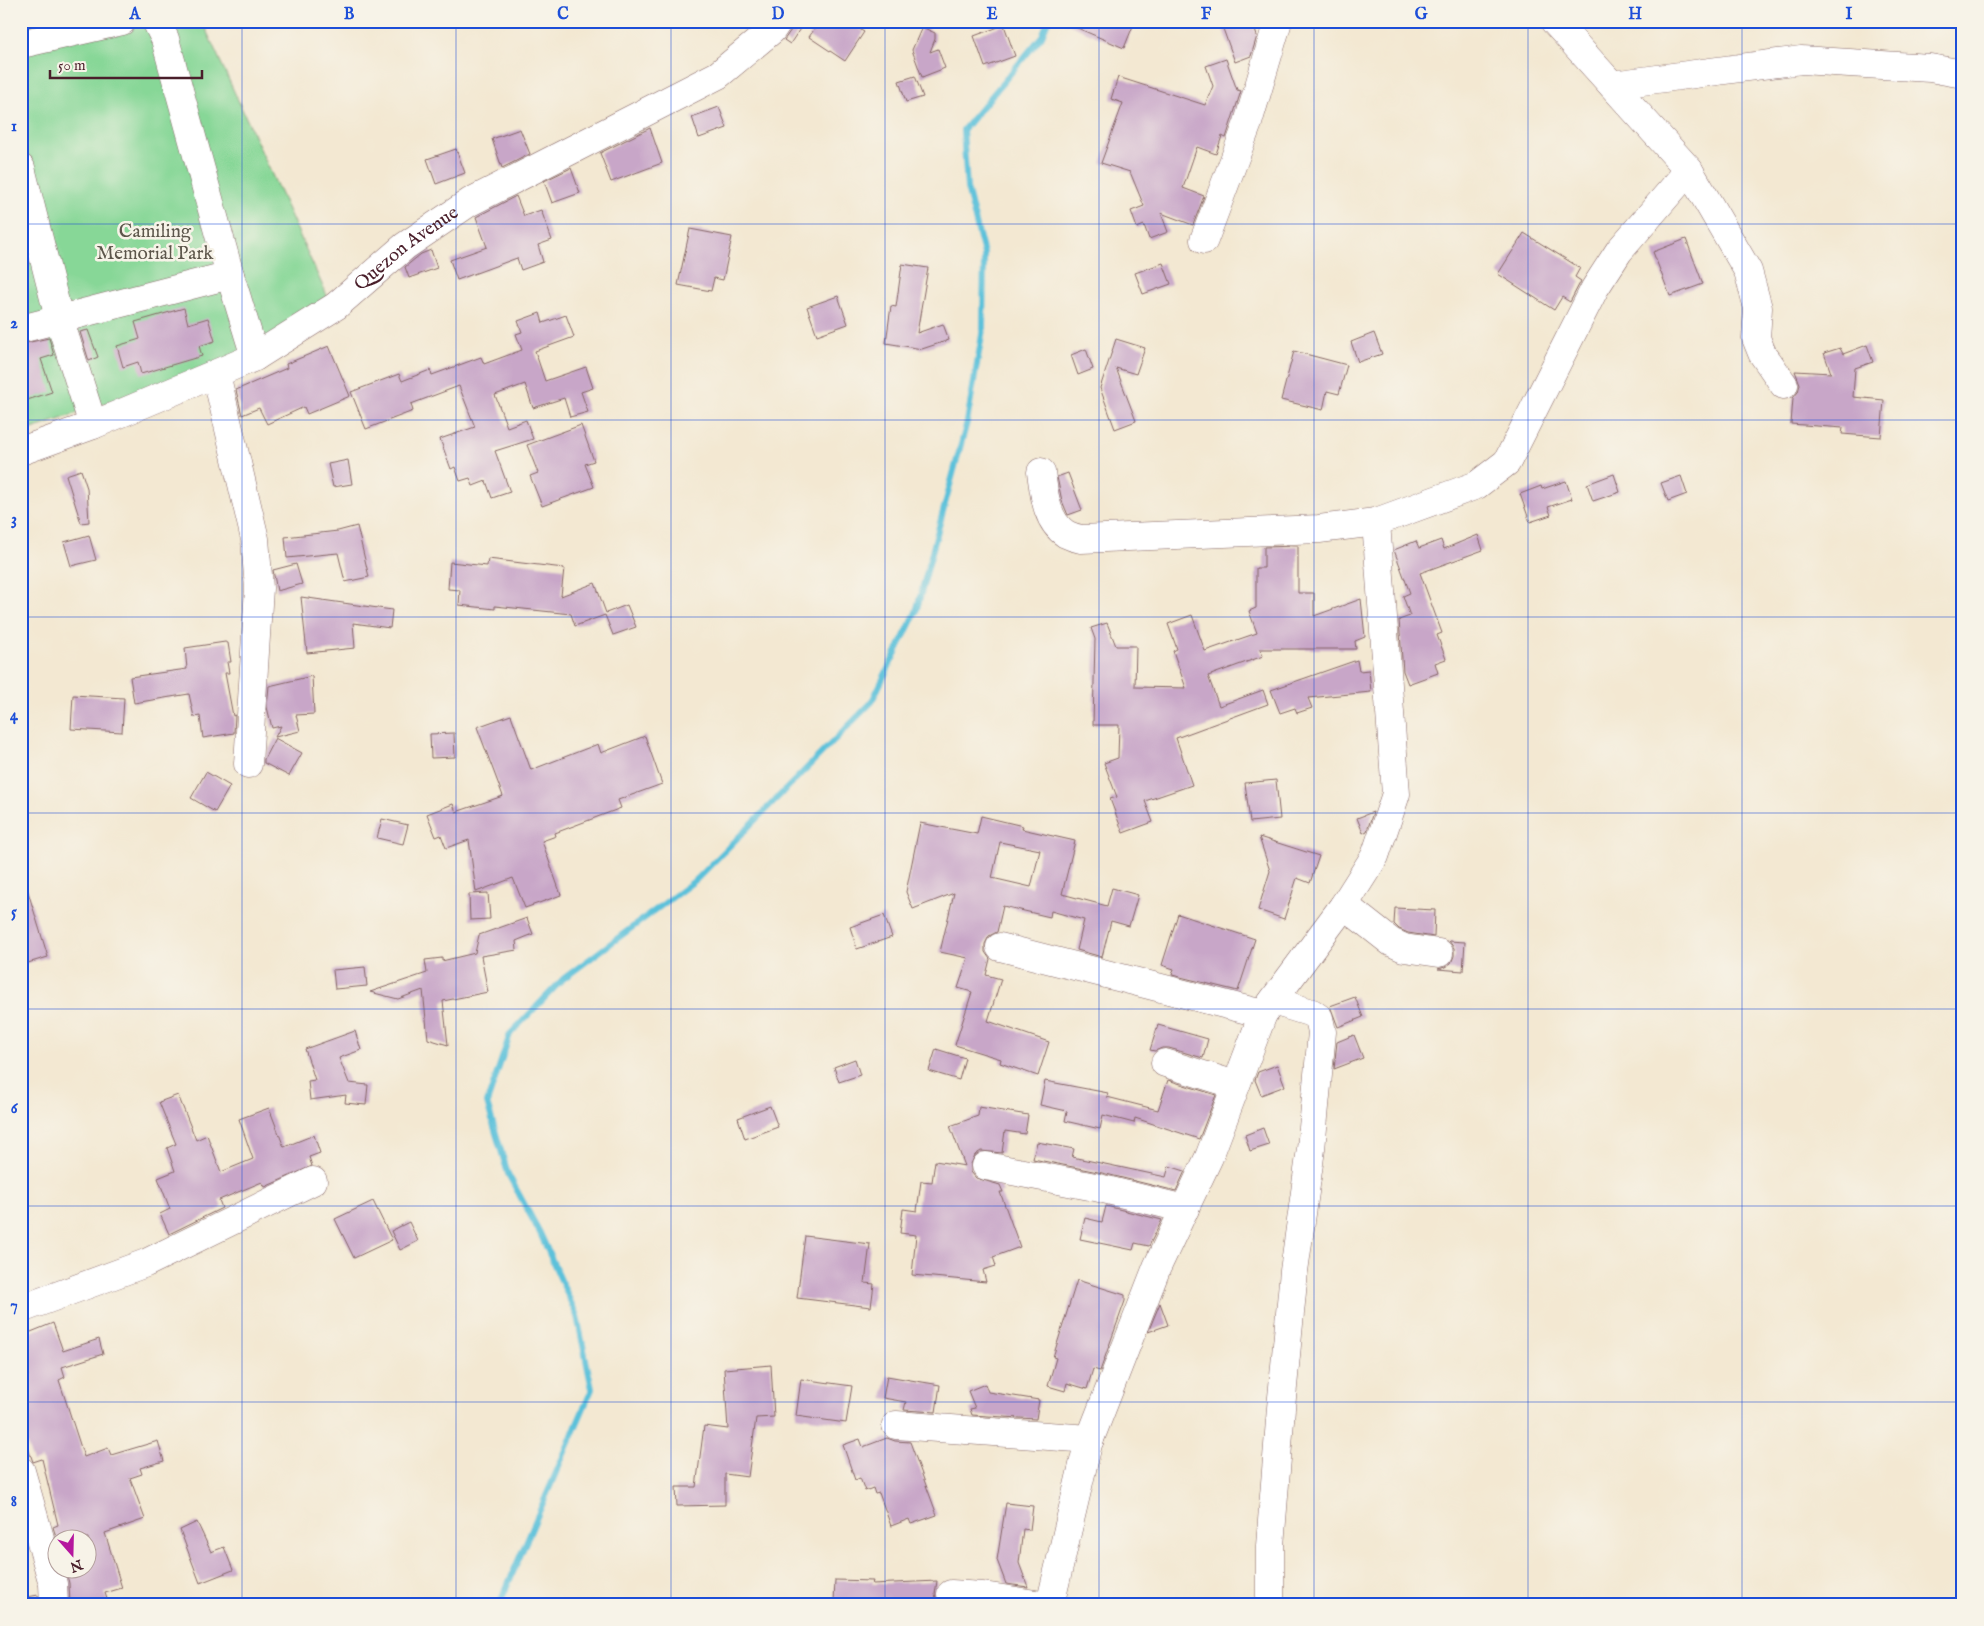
<svg xmlns="http://www.w3.org/2000/svg" width="1984" height="1626" font-family="'IM FELL English',serif">
<style>
.green{fill:#87d797;stroke:#687b61}
.lines{fill:none;stroke-linecap:round;stroke-linejoin:round}
.stream{stroke:#5cc1da;stroke-width:6}
.building{fill:#c8a6c8;fill-rule:evenodd}
.minor-casing{stroke:#856565;stroke-width:29}
.minor{stroke:#fff;stroke-width:28}
.grid{fill:none;stroke:#1d4ed8;stroke-width:1;stroke-opacity:0.55}
.labels{text-anchor:middle;dominant-baseline:central;stroke-width:5;stroke-linejoin:round;paint-order:stroke}
.park-label{font-size:19px;fill:#5c564b;stroke:#f7f3e8}
.street-label{font-size:19px;fill:#4a1f2b;stroke:#f7f3e8}
.neatline{fill:none;stroke:#1d4ed8;stroke-width:2}
.grid-label{font-size:16px;text-anchor:middle;font-weight:bold;fill:#1d4ed8}
</style>
<rect width="100%" height="100%" fill="#f7f3e8"/>
<filter id="ink" filterUnits="userSpaceOnUse"><feTurbulence type="fractalNoise" baseFrequency=".02" numOctaves="2"/><feDisplacementMap in="SourceGraphic" scale="10" xChannelSelector="R" yChannelSelector="G"/><feConvolveMatrix kernelMatrix="1 2 1 2 8 2 1 2 1" color-interpolation-filters="sRGB"/></filter>
<filter id="wash" filterUnits="userSpaceOnUse"><feTurbulence type="fractalNoise" baseFrequency=".0096" numOctaves="4" result="noise"/><feDisplacementMap in="SourceGraphic" scale="20" xChannelSelector="R" yChannelSelector="G"/><feGaussianBlur stdDeviation="1.12" result="paint"/><feColorMatrix in="noise" values="0 0 0 0 0 0 0 0 0 0 0 0 0 0 0 0 0 1.4 0 .05"/><feComposite in="paint" operator="in"/></filter>
<g filter="url(#wash)">
<rect width="100%" height="100%" fill="#f3e8d2"/>
<polygon class="green" points="21,21 202,21 330,302 234,358 21,433"/>
<g class="lines">
<polyline class="stream" points="499,1605 592,1389 577,1316 540,1233 508,1174 487,1103 510,1034 563,979 697,879 871,703 916,612 967,422 983,329 984,254 967,188 963,130 1042,36 1048,21"/>
</g>
<g id="blocks">
<g class="building">
<polygon points="794,21 805,21 790,44 784,40 791,30"/>
<polygon points="820,21 847,21 864,32 845,61 809,37"/>
<polygon points="1061,21 1135,21 1124,48"/>
<polygon points="1235,21 1252,21 1257,36 1251,56 1235,62 1222,26"/>
<polygon points="1004,25 1015,56 985,67 974,36"/>
<polygon points="922,27 935,33 935,39 930,52 938,49 945,68 922,77 912,50"/>
<polygon points="1226,59 1237,90 1241,91 1226,138 1222,136 1216,154 1197,147 1183,188 1204,196 1193,225 1161,213 1168,232 1149,239 1144,225 1137,228 1131,211 1144,206 1130,172 1101,163 1123,103 1111,99 1118,77 1205,105 1213,86 1206,66"/>
<polygon points="915,76 923,97 906,102 899,81"/>
<polygon points="719,107 727,128 699,138 692,117"/>
<polygon points="650,128 662,163 611,182 600,153"/>
<polygon points="520,129 530,154 502,168 492,139"/>
<polygon points="456,149 465,173 436,184 427,159"/>
<polygon points="571,168 580,193 552,203 544,181"/>
<polygon points="516,196 524,216 541,210 552,240 538,245 543,262 521,270 517,258 457,280 450,260 487,247 476,217"/>
<polygon points="690,229 732,237 723,280 714,278 711,291 678,285"/>
<polygon points="1524,233 1580,268 1575,277 1581,281 1570,302 1562,297 1554,310 1498,274"/>
<polygon points="1686,239 1703,284 1670,296 1653,252"/>
<polygon points="431,250 437,268 409,278 405,267 421,254"/>
<polygon points="1163,263 1171,284 1143,294 1135,273"/>
<polygon points="902,264 928,268 917,333 943,324 949,340 922,349 886,343 891,306 896,307"/>
<polygon points="838,296 848,324 817,335 807,307"/>
<polygon points="184,308 188,324 208,318 215,341 199,346 202,356 141,374 138,362 123,367 117,346 140,339 135,322"/>
<polygon points="540,313 543,323 566,315 574,337 535,351 545,381 586,367 593,388 581,392 588,412 570,417 564,398 533,408 525,384 495,395 507,427 526,420 533,439 495,451 510,492 492,498 486,481 473,486 470,478 460,481 455,467 451,469 440,439 475,427 459,386 411,404 413,411 366,429 351,392 399,374 402,381 430,370 432,375 481,357 484,364 522,350 516,334 522,332 518,321"/>
<polygon points="88,330 98,357 89,361 80,332"/>
<polygon points="1374,333 1382,354 1358,362 1351,342"/>
<polygon points="49,338 54,355 41,359 52,392 21,402 21,344"/>
<polygon points="1116,339 1145,348 1136,374 1116,368 1136,421 1115,429 1100,388"/>
<polygon points="1867,345 1873,362 1855,368 1853,397 1884,400 1881,437 1842,434 1843,428 1791,424 1793,398 1798,392 1800,384 1795,371 1831,373 1824,353 1840,348 1843,354"/>
<polygon points="329,346 350,396 307,414 304,407 267,424 259,408 242,415 236,390 287,368 286,364"/>
<polygon points="1086,349 1093,369 1078,375 1071,355"/>
<polygon points="1294,351 1347,365 1339,394 1327,391 1323,410 1281,400"/>
<polygon points="581,425 594,461 585,464 594,487 542,506 530,476 538,473 527,445"/>
<polygon points="348,460 352,484 333,487 328,464"/>
<polygon points="81,470 87,488 89,522 81,523 66,475"/>
<polygon points="1068,473 1082,510 1068,515 1062,501 1057,477"/>
<polygon points="1614,474 1620,492 1593,501 1587,484"/>
<polygon points="1681,476 1687,494 1668,501 1661,483"/>
<polygon points="1566,481 1572,499 1548,507 1551,515 1530,522 1520,494 1541,486 1542,489"/>
<polygon points="357,526 369,577 345,582 338,553 287,558 285,537 338,531"/>
<polygon points="89,535 96,560 71,566 64,542"/>
<polygon points="1478,535 1483,550 1420,573 1442,633 1437,635 1446,659 1435,663 1438,673 1408,684 1403,671 1399,620 1410,616 1403,596 1410,593 1394,550 1416,541 1419,548 1441,540 1444,549"/>
<polygon points="1298,546 1298,593 1314,593 1314,616 1361,599 1365,637 1355,641 1356,649 1260,649 1263,656 1208,676 1219,706 1263,690 1268,704 1176,738 1192,785 1145,801 1153,822 1123,833 1110,799 1117,797 1104,763 1118,758 1119,725 1093,725 1095,639 1091,628 1107,623 1116,646 1136,646 1135,687 1186,688 1173,651 1177,649 1168,624 1192,615 1205,651 1257,633 1249,611 1256,608 1256,568 1264,568 1264,547"/>
<polygon points="488,559 564,568 561,596 595,583 606,613 627,605 636,627 613,635 605,615 575,626 571,614 495,606 495,609 459,605 460,590 448,589 450,562 487,566"/>
<polygon points="296,564 302,584 277,591 273,570"/>
<polygon points="301,597 392,610 390,628 353,623 355,648 307,653"/>
<polygon points="225,642 228,643 231,662 227,662 229,673 225,673 233,716 235,715 234,733 203,738 200,716 194,717 189,694 134,703 130,677 187,669 185,648"/>
<polygon points="1357,660 1359,671 1369,670 1371,692 1308,698 1312,708 1297,713 1295,708 1280,713 1271,690"/>
<polygon points="312,676 314,714 296,715 300,731 275,737 281,726 272,728 267,707 269,686"/>
<polygon points="73,695 124,698 122,732 71,729"/>
<polygon points="511,715 531,770 598,744 601,753 645,736 662,784 618,800 621,808 555,833 556,836 542,841 561,895 525,908 513,878 476,892 469,840 446,848 441,835 436,837 427,814 453,804 456,812 503,796 477,727"/>
<polygon points="454,733 455,757 431,758 430,734"/>
<polygon points="275,738 302,753 289,776 264,763 264,759"/>
<polygon points="206,772 230,786 215,812 191,798"/>
<polygon points="1276,780 1280,819 1250,822 1245,783"/>
<polygon points="1373,812 1367,831 1363,833 1357,818"/>
<path d="M981 816 1023 826 1022 829 1075 841 1062 894 1107 906 1112 888 1138 895 1129 926 1111 921 1102 957 1077 950 1084 920 1051 911 1050 917 1003 906 997 932 989 936 985 944V952L990 959 986 975 1001 979 988 1021 1049 1042 1038 1076 1000 1063 1001 1059 955 1045 972 992 958 988 968 958 940 952 954 893 913 909 906 892 920 823 977 834ZM1000 842 1040 850 1031 887 992 878Z"/>
<polygon points="382,819 408,825 403,844 377,838"/>
<polygon points="1259,837 1319,856 1310,883 1297,878 1284,919 1258,910 1270,871"/>
<polygon points="25,882 48,957 21,965 21,883"/>
<polygon points="488,893 490,919 470,920 469,894"/>
<polygon points="1395,908 1435,910 1434,937 1408,933 1399,929 1394,924"/>
<polygon points="1178,914 1255,939 1238,991 1172,975 1174,969 1162,965"/>
<polygon points="884,915 892,937 857,949 850,927"/>
<polygon points="527,918 533,934 516,941 517,950 481,956 488,992 443,1001 448,1045 428,1039 423,990 398,999 370,992 427,973 425,960 442,958 442,961 475,953 479,935"/>
<polygon points="1449,941 1465,942 1463,971 1438,969 1445,967 1451,963 1454,956 1454,948"/>
<polygon points="365,967 367,986 335,989 333,970"/>
<polygon points="1355,997 1363,1017 1338,1027 1330,1006"/>
<polygon points="1158,1025 1208,1039 1203,1058 1169,1048 1162,1048 1155,1051 1150,1050"/>
<polygon points="355,1031 361,1050 339,1058 349,1083 368,1085 366,1105 345,1103 346,1095 310,1100 308,1081 315,1080 305,1049"/>
<polygon points="1354,1035 1363,1058 1334,1069 1337,1042"/>
<polygon points="936,1049 965,1058 959,1080 929,1071"/>
<polygon points="855,1059 860,1075 839,1082 834,1067"/>
<polygon points="1277,1065 1285,1086 1261,1095 1255,1080 1258,1072"/>
<polygon points="1168,1080 1216,1095 1199,1139 1135,1118 1134,1123 1103,1115 1100,1129 1065,1121 1067,1111 1040,1105 1045,1081 1108,1093 1107,1097 1158,1110"/>
<polygon points="178,1095 196,1140 207,1135 221,1172 253,1159 239,1119 269,1108 284,1147 314,1135 320,1153 309,1157 312,1166 265,1187 262,1182 219,1200 222,1208 169,1234 160,1214 170,1209 158,1178 175,1171 167,1148 176,1144 159,1102"/>
<polygon points="770,1106 778,1127 745,1139 738,1118"/>
<polygon points="979,1107 1028,1115 1025,1134 1005,1131 1002,1153 981,1151 975,1155 971,1164 971,1172 976,1178 1000,1185 1003,1192 1000,1192 1020,1247 993,1257 996,1266 983,1270 986,1282 912,1275 916,1235 900,1233 903,1209 917,1211 921,1181 932,1182 935,1161 965,1166 950,1126 978,1116"/>
<polygon points="1263,1128 1269,1145 1250,1151 1245,1135"/>
<polygon points="1037,1142 1074,1149 1072,1157 1166,1177 1169,1166 1185,1171 1176,1191 1098,1172 1033,1159"/>
<polygon points="373,1201 392,1240 354,1258 335,1219"/>
<polygon points="1106,1206 1162,1220 1149,1246 1135,1243 1133,1250 1080,1239 1085,1218 1102,1222"/>
<polygon points="409,1222 418,1241 400,1250 391,1231"/>
<polygon points="805,1236 870,1244 865,1283 874,1284 871,1307 797,1298"/>
<polygon points="1077,1280 1125,1295 1125,1301 1100,1371 1093,1369 1087,1389 1067,1383 1065,1391 1048,1386 1056,1358 1053,1357"/>
<polygon points="1160,1303 1168,1325 1148,1332"/>
<polygon points="53,1323 63,1351 99,1339 103,1354 62,1367 65,1377 59,1380 84,1457 108,1448 111,1455 158,1441 164,1461 140,1468 142,1474 130,1478 145,1519 105,1533 122,1588 105,1593 109,1605 70,1605 69,1583 65,1568 88,1568 88,1538 58,1538 58,1543 53,1527 58,1525 42,1459 33,1462 21,1428 21,1399 26,1397 21,1378 28,1376 21,1358 21,1336"/>
<polygon points="771,1365 774,1417 756,1418 748,1477 725,1474 725,1505 677,1506 676,1487 696,1487 704,1426 728,1429 724,1369"/>
<polygon points="887,1376 940,1385 936,1412 904,1410 906,1402 883,1398"/>
<polygon points="801,1379 852,1386 846,1423 796,1416"/>
<polygon points="985,1384 988,1392 1039,1400 1036,1419 972,1415 970,1409 975,1408 968,1391"/>
<polygon points="887,1438 895,1441 910,1442 937,1515 911,1524 909,1519 891,1526 879,1493 875,1494 873,1488 865,1491 860,1478 855,1480 843,1445 860,1439 863,1447"/>
<polygon points="1006,1503 1033,1506 1030,1530 1023,1529 1019,1563 1028,1587 1006,1584 997,1560"/>
<polygon points="197,1522 211,1552 224,1547 233,1570 200,1583 180,1530"/>
<polygon points="835,1580 873,1581 872,1584 937,1581 935,1594 938,1605 834,1603"/>
<polygon points="38,1595 38,1605 29,1605 28,1597"/>
</g>
</g>
</g>
<g filter="url(#ink)">
<use href="#blocks" fill-opacity="0" stroke="#856565" stroke-width="1"/>
<g class="lines">
<g class="minor-casing">
<g id="minor">
<polyline points="156,21 165,39 230,275 255,357"/>
<polyline points="1554,21 1689,170 1748,271 1758,308 1756,338 1762,353 1784,385"/>
<polyline points="21,44 122,21"/>
<polyline points="1612,85 1801,60 1930,68 1963,74"/>
<polyline points="21,168 59,318 93,425"/>
<polyline points="1204,240 1248,123 1278,21"/>
<polyline points="21,329 230,275"/>
<polyline points="216,374 255,539 259,588 248,764"/>
<path id="s1" d="M21 451 93 425 255 357 336 306 405 246 470 202 718 75 772 30 778 21"/>
<path d="M1041 472C1044 493 1046 521 1066 534 1070 536 1076 538 1081 539L1319 529 1376 522 1477 485 1507 462 1595 288 1619 251 1689 170"/>
<polyline points="1344,905 1391,942 1404,948 1439,953"/>
<polyline points="1000,947 1263,1014"/>
<polyline points="1165,1063 1236,1085"/>
<polyline points="986,1166 1095,1187 1185,1209"/>
<polyline points="21,1309 146,1263 313,1181"/>
<polyline points="896,1425 1090,1439"/>
<polyline points="21,1471 53,1584 54,1605"/>
<polyline points="951,1594 983,1596 1042,1605"/>
<polyline points="1050,1605 1088,1444 1157,1267 1209,1157 1263,1014 1344,905 1375,856 1396,794 1376,522"/>
<polyline points="1270,1605 1270,1546 1281,1408 1294,1271 1311,1149 1322,1032 1319,1018 1312,1013 1273,1001"/>
</g>
</g>
<use href="#minor" class="minor"/>
</g>
</g>
<path class="grid" d="M242 21V1605M456 21V1605M671 21V1605M885 21V1605M1099 21V1605M1314 21V1605M1528 21V1605M1742 21V1605M21 224H1963M21 420H1963M21 617H1963M21 813H1963M21 1009H1963M21 1206H1963M21 1402H1963"/>
<g class="labels">
<g class="park-label">
<text x="155" y="232">Camiling<tspan x="155" dy="22">Memorial Park</tspan></text>
</g>
<g class="street-label">
<text stroke="none"><textPath href="#s1" startOffset="439">Quezon Avenue</textPath></text>
</g>
</g>
<rect width="1984" height="1626" fill="none" stroke="#f7f3e8" stroke-width="55"/>
<g transform="translate(72 1554) rotate(160)"><circle r="24" fill="#f7f3e8" stroke="#b29e9c"/>
<path d="M0-4L9 19L0 12L-9 19Z" fill="#b5179e"/>
<text y="-8" font-size="14" font-weight="bold" text-anchor="middle" fill="#4a1f2b">N</text>
</g>
<path d="M50 70v8h152v-8" fill="none" stroke="#4a1f2b" stroke-width="2.5"/>
<text x="58" y="70" font-size="15" fill="#4a1f2b" stroke="#f7f3e8" stroke-width="4" paint-order="stroke">50 m</text>
<rect x="28" y="28" width="1928" height="1570" class="neatline"/>
<g class="grid-label">
<text x="135" y="19">A</text>
<text x="349" y="19">B</text>
<text x="563" y="19">C</text>
<text x="778" y="19">D</text>
<text x="992" y="19">E</text>
<text x="1206" y="19">F</text>
<text x="1421" y="19">G</text>
<text x="1635" y="19">H</text>
<text x="1849" y="19">I</text>
<text x="14" y="131">1</text>
<text x="14" y="328">2</text>
<text x="14" y="524">3</text>
<text x="14" y="720">4</text>
<text x="14" y="917">5</text>
<text x="14" y="1113">6</text>
<text x="14" y="1310">7</text>
<text x="14" y="1506">8</text>
</g>
</svg>
